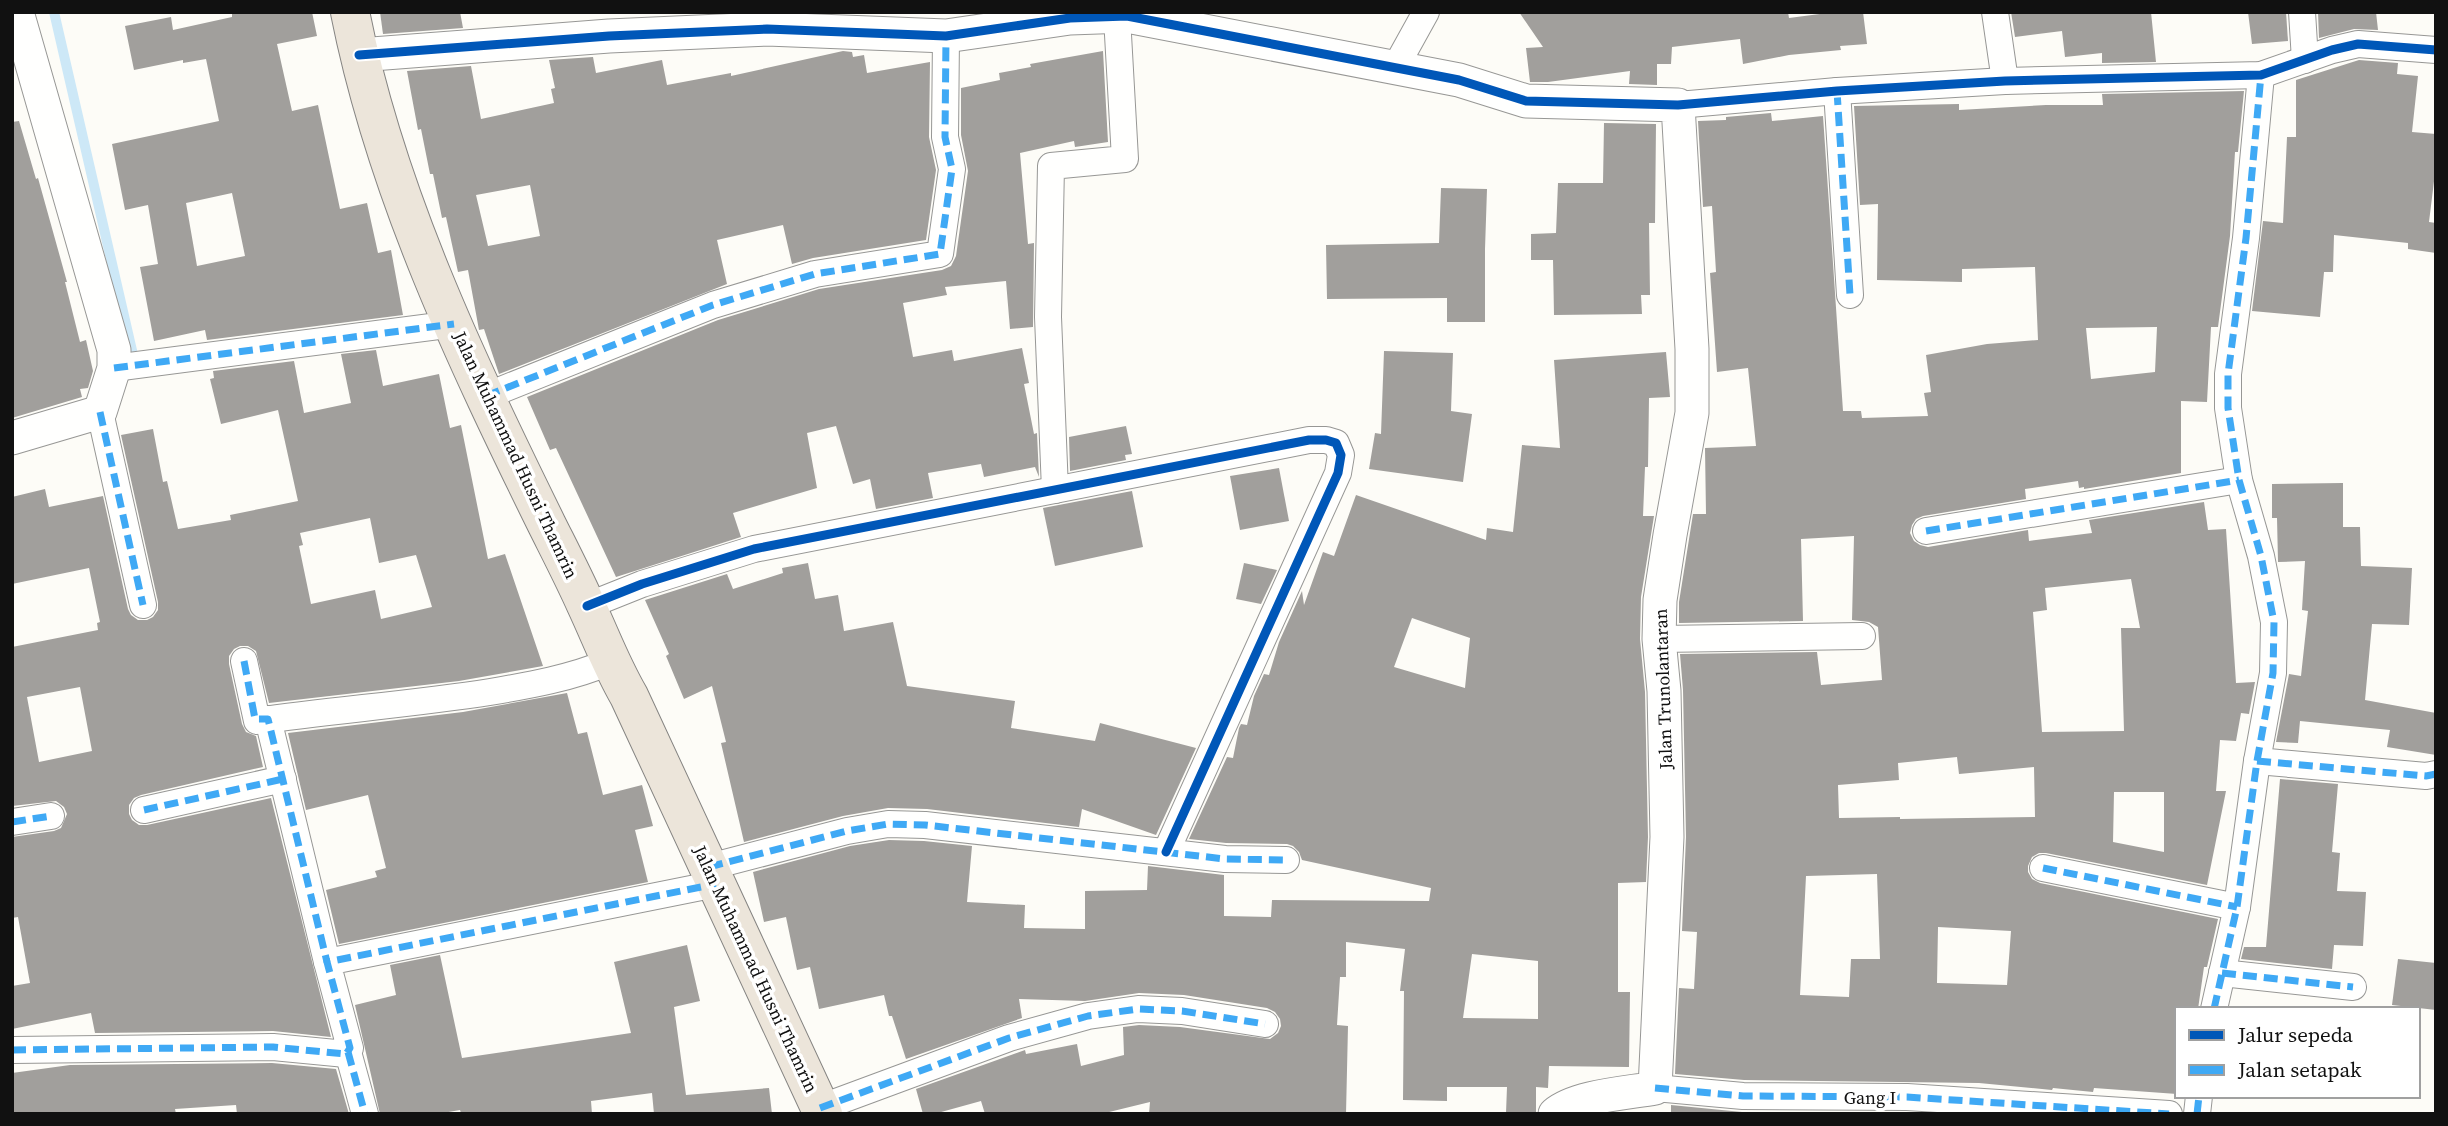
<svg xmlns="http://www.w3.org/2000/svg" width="2448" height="1126" font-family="'Source Serif 4',serif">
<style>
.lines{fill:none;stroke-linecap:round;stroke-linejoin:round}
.stream{stroke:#cde8f7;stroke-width:10}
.building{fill:#a19f9c;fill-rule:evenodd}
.minor-casing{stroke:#979795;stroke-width:28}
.tertiary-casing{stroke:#979795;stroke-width:35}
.trunk-casing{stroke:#858482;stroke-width:40}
.minor{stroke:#fffffe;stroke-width:26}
.tertiary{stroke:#fffffe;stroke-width:33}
.trunk{stroke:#ece5da;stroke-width:38}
.quiet{stroke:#3fa9f5;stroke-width:7;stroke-dasharray:14 7;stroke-linecap:butt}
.cycleway-casing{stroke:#fff;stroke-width:13}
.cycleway{stroke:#0057b8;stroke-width:9}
.labels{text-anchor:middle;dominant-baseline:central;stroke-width:7;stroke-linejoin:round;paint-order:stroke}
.street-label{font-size:18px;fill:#111;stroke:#fff}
</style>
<rect width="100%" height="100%" fill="#fdfcf7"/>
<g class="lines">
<polyline class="stream" points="54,12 134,359"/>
</g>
<g class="building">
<path d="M232 12H312L317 36 277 44 292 111 318 105 340 209 367 203 378 253 391 250 403 315 207 340 205 330 154 341 140 267 158 264 148 205 125 210 112 144 219 121 206 59 183 63V60L134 70 125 26 171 17 173 30 232 17ZM232 193 245 256 197 266 186 203Z"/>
<polygon points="380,12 460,12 463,28 383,34"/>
<polygon points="1519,12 1788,12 1789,18 1835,12 1863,12 1867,44 1840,46 1841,50 1789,55 1743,64 1740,39 1672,47 1671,64 1657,64 1657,85 1629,84 1630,71 1548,82 1530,82 1526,48 1543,47"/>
<polygon points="2011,12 2151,12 2156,62 2102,63 2102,53 2065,57 2062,31 2015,37"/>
<polygon points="2248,12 2286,12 2288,41 2252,44"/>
<polygon points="2318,12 2376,12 2378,30 2354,29 2319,38"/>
<path d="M843 51 852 52 853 57 864 55 867 73 930 62 929 137 936 170 926 240 813 258 792 264 783 225 717 240 727 284 499 374 484 329 479 330 468 270 458 272 446 217 442 218 433 174H430L421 129 418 130 407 71 471 66 481 119 554 103 551 89 555 88 549 60 593 57 596 73 662 60 667 85 731 73V76ZM530 185 540 236 488 246 476 195Z"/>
<polygon points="1103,51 1108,142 1075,147 1074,141 1020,153 1028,244 1034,243 1033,327 1010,329 1006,281 945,287 947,295 903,303 913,357 952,350 954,361 1022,348 1029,383 1024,384 1034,434 1037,433 1039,477 1035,467 984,477 981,464 928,473 933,498 876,509 870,479 853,484 836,426 807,433 817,488 733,513 741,537 616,577 556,448 550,450 527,397 718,320 819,289 942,270 951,266 956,256 968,171 961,135 961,88 1000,80 999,73 1031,67 1030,64"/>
<polygon points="2359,60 2398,63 2397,74 2418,76 2412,132 2436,134 2436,165 2429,222 2436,223 2436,253 2408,249 2408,243 2334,235 2333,272 2324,272 2320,317 2252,311 2263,221 2283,223 2287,137 2296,137 2296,80"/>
<path d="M2244 91 2238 152H2235L2230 236 2218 327H2211L2207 402 2181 401V473L2084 489V487L2079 488 2078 481 2025 489 2026 499 1923 516 1916 519 1912 525 1910 533 1914 541 1920 545 1928 547 2028 530 2029 541 2092 533 2089 520 2204 502 2208 530 2226 529 2236 683 2255 682 2249 714 2241 713 2236 741 2220 740 2216 791H2226L2207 885 2046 853H2039L2032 857 2028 866V872L2032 879 2040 883 2218 919 2207 967H2204L2198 1009H2177V1094L2094 1088 2093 1092 2053 1088 2052 1090 1979 1083 1744 1080 1675 1074 1679 988 1694 989 1697 932 1682 931 1686 837 1683 690 1680 654 1817 652 1821 685 1882 680 1878 627 1869 622 1852 620 1854 536 1801 539 1803 621 1679 623V602L1693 514H1706L1705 448 1756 446 1748 368 1717 372 1710 273 1716 272 1712 206 1703 207 1698 121 1726 120V117L1771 113 1772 121 1823 116 1843 411H1861L1862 418 1928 416 1924 393 1931 392 1926 355 1987 344 2038 340 2035 267 1962 269V282L1877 280 1878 204 1860 205 1854 106 1959 104V110L2046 105H2103L2102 94ZM2157 327 2155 372 2091 379 2086 328ZM2131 579 2140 628H2121L2124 731 2042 732 2033 612 2047 610 2045 588ZM1957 757 1959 774 2034 767 2035 817 1900 819V817L1839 818 1838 785 1899 780 1898 763ZM2114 792H2164V852L2113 842ZM1877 874 1880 959H1851L1849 997 1800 995 1806 876ZM1938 927 2011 931 2007 985 1937 983Z"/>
<polygon points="19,121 36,179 38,178 67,282 65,282 80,342 86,340 93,371 88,388 80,389 82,397 12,418 12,122"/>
<polygon points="1604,123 1656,124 1655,223 1649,223 1650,295 1641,295 1642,314 1554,315 1553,260 1531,260 1531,234 1556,233 1558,183 1603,183"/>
<polygon points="1441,188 1487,189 1485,249 1485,322 1447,322 1447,298 1327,299 1326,245 1439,243"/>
<path d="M376 350 383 386 439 374 450 428 461 425 488 559 505 554 543 666 459 681 269 703 256 651 248 646H240L234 649 229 656V664L242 724 246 732 256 736 263 767 141 795 134 798 129 805V814L132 820 139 825H147L271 798 331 1037 273 1031 95 1033 91 1013 12 1029V986L30 983 18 917 12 918V837L54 831 61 828 67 814 64 807 56 801 12 806V647L98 630 97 623 100 622 89 568 12 584V497L45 489 49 507 103 496 128 609 131 615 138 620H147L153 617 158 610V602L121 435 153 429 163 482 167 481 178 529 231 520 230 515 298 501 278 410 221 424 210 379 214 378 213 371 294 361 304 413 351 403 341 354ZM370 518 379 563 416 555 432 607 381 619 375 590 311 604 299 546 303 545 300 533ZM80 687 92 751 39 762 27 697Z"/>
<polygon points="1384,351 1453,353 1451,411 1472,414 1463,482 1369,469 1375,433 1381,434"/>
<path d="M1666 352 1670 397 1649 398 1648 467H1645L1643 516H1654L1641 597 1640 639 1645 692 1648 837 1646 882 1618 883V992H1630L1629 1067 1549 1066 1548 1088 1536 1087V1114L1506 1113 1507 1087H1447V1101L1403 1100 1404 991H1400L1405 949 1346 942V977H1340L1337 1025 1348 1026 1346 1114H1149L1150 1102 1101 1114H985L981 1101 934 1114H923L916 1089 1025 1050 1026 1054 1077 1044 1081 1066 1124 1055 1123 1027 1139 1025 1180 1027 1270 1039 1278 1033 1281 1026 1280 1019 1275 1012 1267 1008 1184 995 1139 993 1085 1001 1019 999 1022 1018 906 1059 892 1016H889L884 995 819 1009 810 967 797 970 786 917 764 922 753 872 850 846 889 840 924 841 972 846 967 902 1025 905 1024 928 1085 929V891L1147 890 1148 866 1224 875V916L1271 917 1272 900 1429 901 1431 888 1302 860 1299 852 1293 846 1287 844 1226 843 1189 839 1227 757 1233 758 1239 728 1241 724 1247 725 1254 696 1264 674 1269 675 1279 642 1302 591 1304 605 1323 552 1334 556 1356 495 1486 540 1487 528 1513 532 1522 445 1560 448 1554 360ZM1412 618 1470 638 1465 688 1394 667ZM1472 954 1538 961V1019L1463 1018Z"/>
<polygon points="1126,426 1132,454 1125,455 1126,460 1070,471 1069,437"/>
<polygon points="1279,468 1289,521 1240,530 1230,476"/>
<polygon points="2343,483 2343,527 2360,527 2361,566 2412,568 2409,625 2372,624 2365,700 2436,713 2436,755 2387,747 2390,730 2300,721 2298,743 2276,742 2289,674 2301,676 2308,611 2302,610 2305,561 2278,562 2277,518 2272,518 2272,484"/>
<polygon points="1132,491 1143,547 1055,566 1043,508"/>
<polygon points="808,563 815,599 838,595 844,631 893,622 907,686 1015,701 1011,728 1095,741 1100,723 1196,748 1156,835 1082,809 1079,827 927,809 888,808 843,816 744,842 721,743 726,742 712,686 684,699 666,656 669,654 645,600 727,574 733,589 783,573 782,568"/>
<polygon points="1244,563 1277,570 1261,604 1236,599"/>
<polygon points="567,693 578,734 587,732 603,795 642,785 653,826 635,830 648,882 339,944 326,890 377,877 375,871 386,868 368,795 306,810 288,733 463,712"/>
<polygon points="2280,779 2338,784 2332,852 2340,853 2337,891 2366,892 2363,946 2334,945 2332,969 2241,959 2244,947 2266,947"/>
<polygon points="687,945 700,1001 674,1007 686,1095 769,1088 772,1114 654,1114 652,1093 591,1101 592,1114 461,1113 460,1110 437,1114 380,1114 355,1005 396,995 390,965 440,955 462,1058 631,1033 614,962"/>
<polygon points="2398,959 2436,963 2436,1010 2392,1005"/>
<polygon points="272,1063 336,1069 349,1114 237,1114 236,1105 175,1109 176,1114 12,1114 12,1073 70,1065"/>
<polygon points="1671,1105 1742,1112 1774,1112 1774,1114 1671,1114"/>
</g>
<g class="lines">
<g class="minor-casing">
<g id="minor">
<polyline points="1995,12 2005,81"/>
<polyline points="2302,12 2305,60"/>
<polyline points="1395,68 1426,12"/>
<polyline points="1837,91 1850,295"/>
<polyline points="1678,105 1837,91 2005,81 2261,75 2332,50 2358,44 2436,50"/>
<polyline points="114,368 454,324"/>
<polyline points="486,396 713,305 815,274 940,254 952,169 945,137 946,36"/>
<polyline points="100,412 143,605"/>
<polyline points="1055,490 1048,317 1051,166 1125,159 1117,17"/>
<polyline points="1926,531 2239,480"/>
<polyline points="587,606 642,584 754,549 1309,440 1326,440 1336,443 1341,455 1338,473 1166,852"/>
<polyline points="1659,639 1862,636"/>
<path d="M244 661 257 721C334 710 413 704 490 692 531 685 571 678 609 662"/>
<polyline points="268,719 327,962"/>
<polyline points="2257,761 2426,776 2436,774"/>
<polyline points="144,810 283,779"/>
<polyline points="12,822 51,816"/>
<polyline points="709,867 847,831 888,824 925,825 1225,859 1286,860"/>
<polyline points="2043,868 2237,907"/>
<polyline points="2222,973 2353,987"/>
<polyline points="2214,1009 2237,907 2257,761 2273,673 2274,622 2261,556 2239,480 2228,408 2228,374 2246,238 2261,75"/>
<polyline points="12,1050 273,1047 346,1054 350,1048 327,962 716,884"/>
<polyline points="348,1052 365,1114"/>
<polyline points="1655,1088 1743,1096 1907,1097 2169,1114"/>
<polyline points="820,1108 1009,1038 1088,1016 1138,1009 1182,1011 1265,1024"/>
<polyline points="2197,1114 2199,1096"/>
</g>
</g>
<g class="tertiary-casing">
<g id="tertiary">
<path d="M359 55 609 36 767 29 946 36 1070 18 1127 16 1459 80 1526 101 1678 105 1692 349V413L1670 535 1660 600 1659 639 1664 691 1667 837 1655 1088C1628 1093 1576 1096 1555 1114"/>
<polyline points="12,438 100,412 114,368 114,350 17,12"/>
</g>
</g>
<g class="trunk-casing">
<path id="trunk" d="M350 12C386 193 466 360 547 525 560 551 574 578 586 605 601 637 611 665 629 696L823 1114"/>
</g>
<use href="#minor" class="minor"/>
<use href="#tertiary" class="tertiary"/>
<use href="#trunk" class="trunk"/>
<g class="quiet">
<polyline points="1837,91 1850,295"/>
<polyline points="114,368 454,324"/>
<polyline points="486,396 713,305 815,274 940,254 952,169 945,137 946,36"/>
<polyline points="100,412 143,605"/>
<polyline points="1926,531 2239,480"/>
<polyline points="244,661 255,719 268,719 327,962"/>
<polyline points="2257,761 2426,776 2436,774"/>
<polyline points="144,810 283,779"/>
<polyline points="12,822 51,816"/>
<polyline points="709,867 847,831 888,824 925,825 1225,859 1286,860"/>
<polyline points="2043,868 2237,907"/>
<polyline points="2222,973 2353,987"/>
<polyline points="2214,1009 2237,907 2257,761 2273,673 2274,622 2261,556 2239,480 2228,408 2228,374 2246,238 2261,75"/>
<polyline points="12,1050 273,1047 346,1054 350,1048 327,962 716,884"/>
<polyline points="348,1052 365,1114"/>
<polyline points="1655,1088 1743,1096 1907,1097 2169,1114"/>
<polyline points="820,1108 1009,1038 1088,1016 1138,1009 1182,1011 1265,1024"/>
<polyline points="2197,1114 2199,1096"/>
</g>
<g class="cycleway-casing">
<g id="cycleway">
<polyline points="359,55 609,36 767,29 946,36 1070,18 1127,16 1459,80 1526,101 1678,105 1837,91 2005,81 2261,75 2332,50 2358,44 2436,50"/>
<polyline points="587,606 642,584 754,549 1309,440 1326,440 1336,443 1341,455 1338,473 1166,852"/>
</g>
</g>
<use href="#cycleway" class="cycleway"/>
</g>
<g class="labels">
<g class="street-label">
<text transform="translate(516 455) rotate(65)">Jalan Muhammad Husni Thamrin</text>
<text transform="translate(1663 689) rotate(-92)">Jalan Trunolantaran</text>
<text transform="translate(756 969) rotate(65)">Jalan Muhammad Husni Thamrin</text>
<text x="1870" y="1097">Gang I</text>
</g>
</g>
<rect width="2448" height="1126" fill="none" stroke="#111111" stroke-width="28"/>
<rect x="2175" y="1007" width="245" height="91" fill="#ffffff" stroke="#a0a0a0" stroke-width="2"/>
<rect x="2189" y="1030" width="35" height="10" fill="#0057b8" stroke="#a0a0a0" stroke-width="2"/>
<text x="2238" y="1042" font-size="21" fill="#111111">Jalur sepeda</text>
<rect x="2189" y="1065" width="35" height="10" fill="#3fa9f5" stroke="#a0a0a0" stroke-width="2"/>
<text x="2238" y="1077" font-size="21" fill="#111111">Jalan setapak</text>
</svg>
